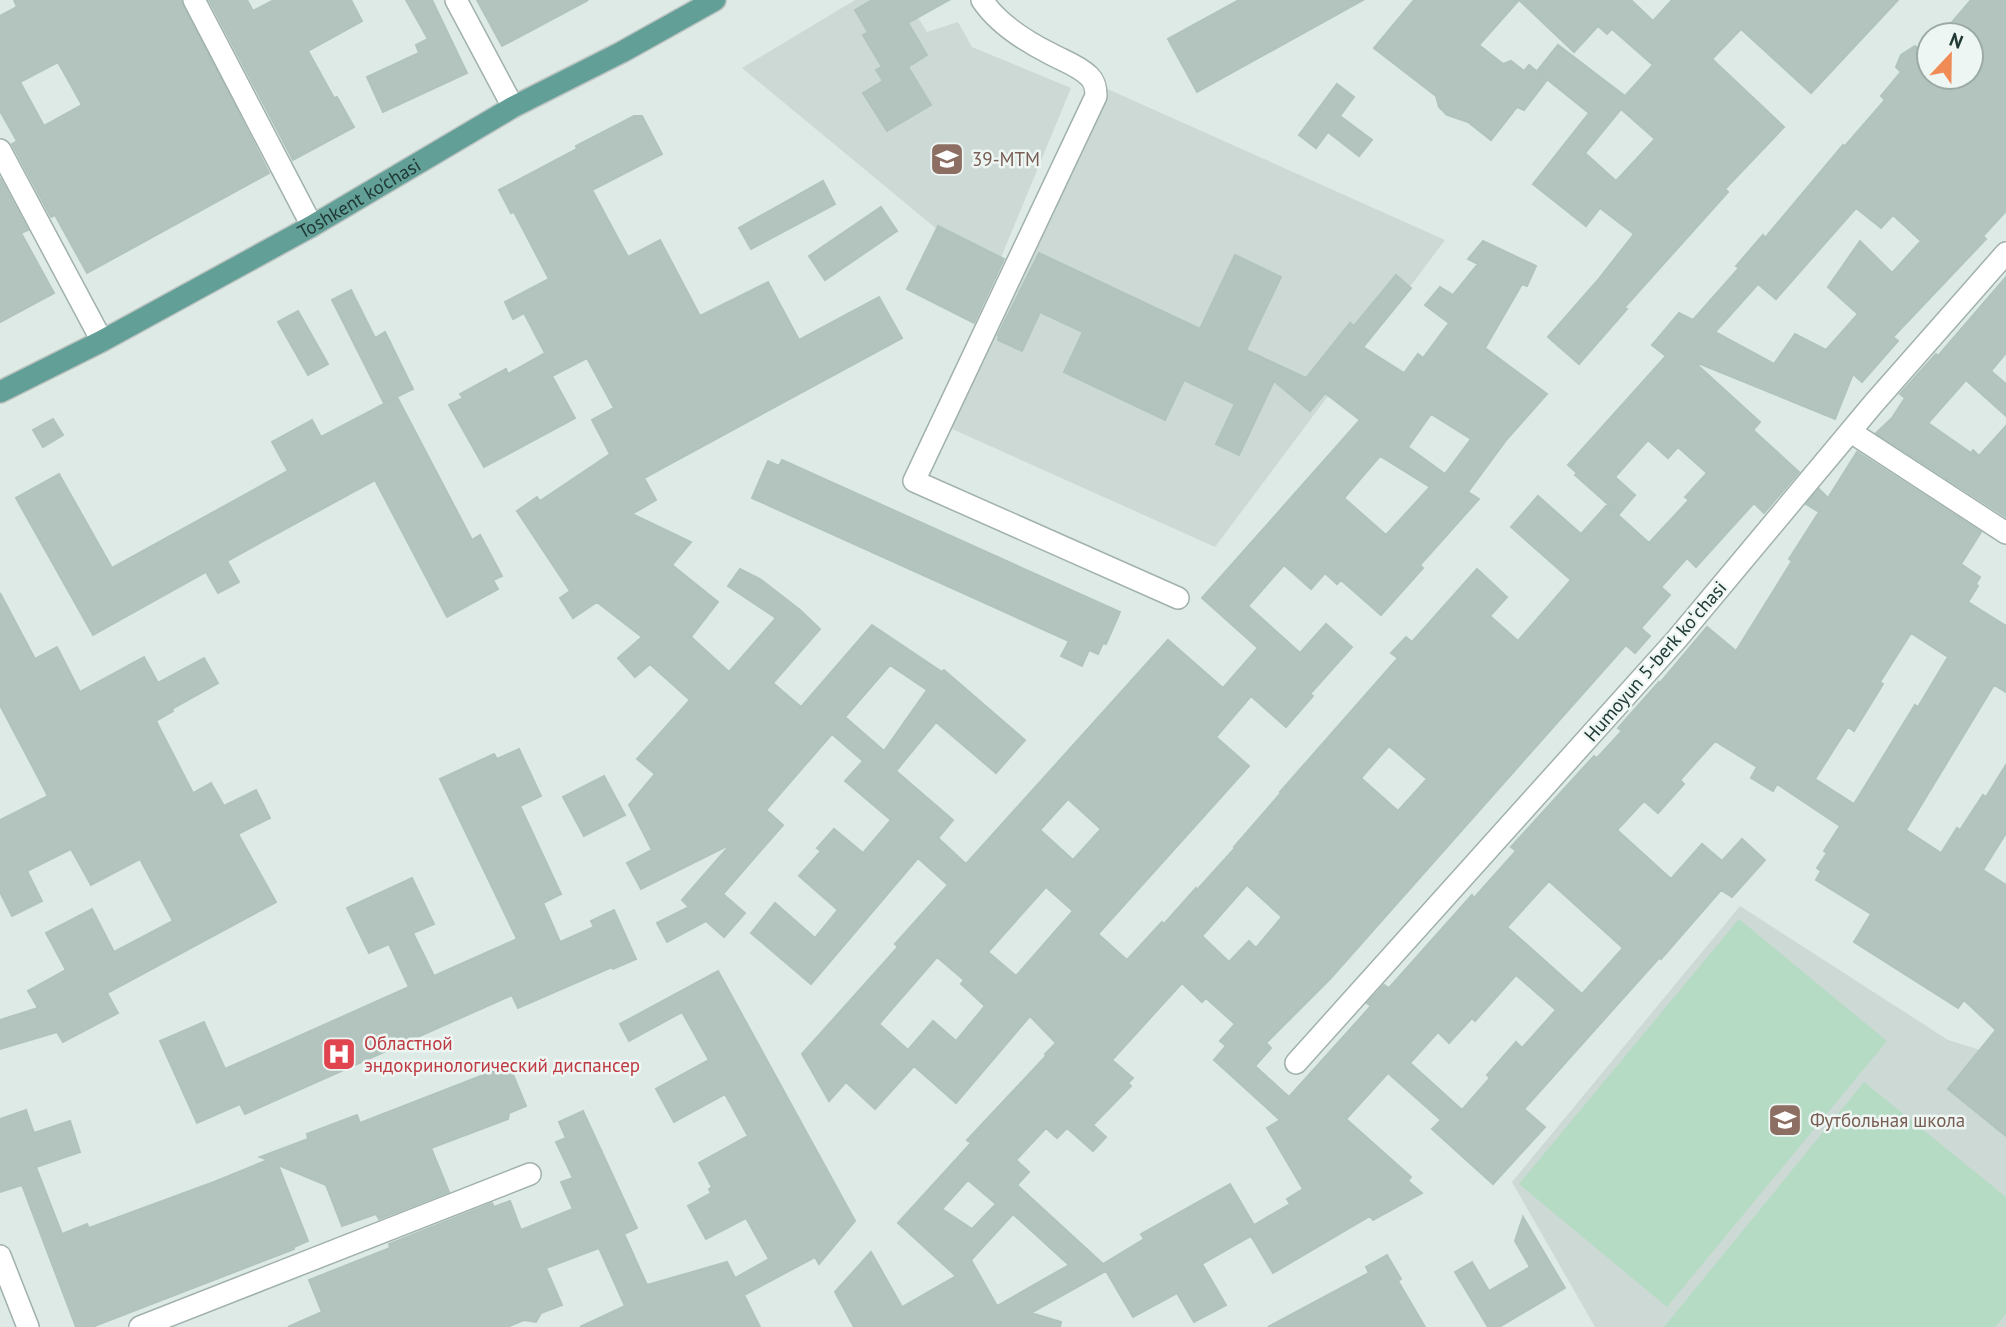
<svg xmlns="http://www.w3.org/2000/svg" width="2006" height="1327" font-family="'PT Sans',sans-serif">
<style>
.built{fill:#ccd9d5}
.green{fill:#b6dbc4}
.building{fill:#b3c4bf;stroke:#b1c3bd;stroke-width:2;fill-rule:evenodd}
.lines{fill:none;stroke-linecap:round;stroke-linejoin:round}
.minor-casing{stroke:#a1b1ad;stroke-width:24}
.major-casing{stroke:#bcc4c2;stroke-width:24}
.minor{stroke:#fff;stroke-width:21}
.major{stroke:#629f96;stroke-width:21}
.labels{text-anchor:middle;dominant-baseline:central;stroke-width:5;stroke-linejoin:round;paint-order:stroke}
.education-label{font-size:19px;fill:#785e54;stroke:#eef6f3;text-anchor:start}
.street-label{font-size:19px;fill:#203935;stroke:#eef6f3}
.health-label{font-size:19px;fill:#be3a42;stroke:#eef6f3;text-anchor:start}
</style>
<rect width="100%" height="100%" fill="#deeae6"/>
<g class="built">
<polygon points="855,0 907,0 927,32 958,22 972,47 1071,88 1000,260 938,230 742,68"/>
<polygon points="1103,87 1445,240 1215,547 950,428"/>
<polygon points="1740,906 1948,1040 2006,1058 2006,1327 1595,1327 1512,1182"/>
</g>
<g class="green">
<polygon points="1739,919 1887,1041 1667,1307 1519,1184"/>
<polygon points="1864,1082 2006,1197 2006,1314 1995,1327 1664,1327"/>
</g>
<g class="building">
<path d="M14 0H181L269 173 87 273 55 215 51 217 12 144 17 141 0 111V16L17 7ZM58 62 82 105 44 126 20 82Z"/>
<polygon points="209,0 247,0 253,11 274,0 351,0 362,21 308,51 334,98 337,97 354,127 293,160"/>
<polygon points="406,0 432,0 467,73 383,112 367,77 419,53 416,45 428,39"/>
<polygon points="477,0 588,0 502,46"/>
<polygon points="872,0 949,0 908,23 927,55 908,67 931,105 887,131 863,93 883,81 876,70 882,67 863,35 868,32 855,10"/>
<polygon points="1239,0 1363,0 1197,92 1168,39"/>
<polygon points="1414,0 1519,0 1479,45 1503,64 1511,61 1524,71 1529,65 1547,80 1524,110 1517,107 1491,140 1468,122 1447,115 1439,107 1436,96 1374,48"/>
<path d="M1519 0H1631L1653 21 1672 0H1898L1811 93 1741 29 1712 59 1784 127 1725 189 1728 192 1624 308 1627 309 1579 364 1548 337 1598 280 1634 234 1600 208 1586 226 1533 184 1589 113 1537 71 1558 45 1625 96 1653 65 1612 29 1607 34 1598 26 1574 52ZM1621 109 1655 139 1616 181 1585 153Z"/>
<path d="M1971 0H2006V211L1983 236 1986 239 1893 337 1898 341 1862 382 1853 374 1835 419 1693 361 1760 422 1753 430 1799 472 1764 513 1754 503 1696 567 1687 558 1661 587 1670 595 1641 628 1650 636 1635 653 1626 645 1330 979 1266 1043 1271 1048 1255 1066 1289 1097 1371 1006 1367 1003 1384 985 1389 988 1472 895 1474 898 1516 851 1511 847 1594 756 1597 758 1622 731 1618 728 1659 682 1660 683 1707 627 1736 651 1792 561 1789 559 1819 512 1806 504 1819 489 1828 498 1857 452 1981 532 1961 564 1980 577 1976 584 1978 586 1968 602 2006 626V692L1994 685 1906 830 1941 853 1957 828 1960 830 1983 795 1986 797 2006 765V833L1983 870 2006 885V1136L1948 1089 1996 1030 1964 1000 1958 1008 1854 942 1871 914 1816 880 1821 871 1817 868 1827 853 1824 851 1840 826 1777 784 1773 791 1751 778 1757 767 1715 741 1680 780 1684 784 1658 813 1644 801 1617 830 1671 879 1702 844 1722 861 1742 839 1765 860 1732 897 1721 890 1661 959 1659 958 1524 1109 1545 1127 1493 1184 1432 1129 1441 1120 1388 1073 1346 1119 1411 1177 1408 1181 1422 1193 1373 1220 1370 1216 1273 1273 1251 1236 1202 1264 1226 1305 1194 1322 1177 1293 1133 1317 1106 1271 1031 1313 1061 1322 1060 1327H854L835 1292 871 1252 902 1307 956 1276 898 1223 971 1143 967 1140 1046 1056 1045 1054 1056 1043 1030 1016 956 1103 914 1066 875 1109 846 1082 829 1101 802 1054 898 947 895 944 948 885 918 858 811 984 751 933 775 903 815 938 838 910 799 876 821 851 817 848 834 829 863 853 891 820 845 781 863 761 832 734 766 810 783 825 723 894 745 913 724 937 706 921 667 942 657 923 689 907 682 900 731 844 641 889 627 863 652 850 629 805 655 774 637 759 690 700 650 664 635 677 618 658 642 637 597 602 573 618 560 598 570 591 517 511 537 497 540 501 610 454 592 420 614 408 587 358 552 376 575 418 484 467 449 405 463 398 460 394 506 369 508 374 545 353 524 313 513 319 505 302 549 279 514 212 511 213 499 190 577 149 576 146 634 116H642L662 154 592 190 628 257 660 240 700 316 768 282 799 340 879 297 902 338 644 478 656 500 632 514 691 542 672 565 718 602 691 637 729 672 776 618 728 586 740 569 760 579 800 610 820 629 773 683 801 707 872 625 942 672 944 670 1025 740 996 773 936 722 896 771 953 820 938 838 966 864 1168 640 1223 688 1258 648 1202 598 1360 420 1325 393 1310 411 1274 381 1239 455 1216 444 1235 404 1184 380 1165 420 1064 372 1083 332 1040 312 1022 351 998 340 999 336 998 335 1039 253 1200 329 1235 255 1281 277 1246 350 1306 378 1350 323 1354 326 1396 275 1411 288 1363 347 1404 373 1418 354 1423 358 1449 323 1425 305 1440 287 1453 295 1478 264 1468 259 1483 241 1536 266 1527 286 1522 284 1485 348 1547 394 1507 439 1468 492 1479 499 1420 565 1423 568 1381 615 1341 580 1337 584 1325 573 1311 589 1284 565 1248 606 1300 653 1326 624 1352 647 1310 694 1313 696 1286 727 1251 696 1216 737 1249 766 1098 934 1127 960 1162 922 1164 924 1196 888 1197 890 1235 848 1234 847 1281 793 1280 792 1398 658 1391 653 1406 637 1412 642 1477 569 1507 597 1490 616 1518 641 1571 580 1511 527 1538 496 1581 534 1607 505 1649 543 1689 500 1685 497 1707 473 1678 447 1668 458 1648 440 1615 477 1635 495 1619 514 1575 475 1577 473 1568 465 1666 356 1652 345 1679 313 1693 320 1739 268 1736 266 1763 235 1765 238 1843 145 1845 146 1885 100 1881 96 1901 72 1896 67 1901 55 1915 46 1929 57V77H1971V35H1941ZM1856 208 1881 228 1893 215 1921 241 1892 273 1860 241 1828 287 1858 314 1826 350 1795 334 1774 364 1715 332 1758 284 1776 299ZM1431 414 1471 439 1445 474 1408 447ZM1380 456 1430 487 1386 535 1344 498ZM1911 633 1948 657 1918 707 1915 705 1854 804 1815 779 1848 727 1854 731 1883 684 1880 682ZM890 665 927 690 884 751 845 717ZM1389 746 1427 779 1398 811 1361 778ZM1068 799 1101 829 1073 860 1040 830ZM1549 881 1623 948 1582 994 1507 927ZM1247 885 1282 917 1256 948 1249 941 1229 962 1202 936ZM1046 887 1073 911 1016 976 988 952ZM937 957 964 980 961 984 985 1006 956 1041 933 1021 908 1050 879 1024ZM1516 975 1556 1010 1522 1048 1516 1042 1487 1075 1490 1078 1462 1110 1410 1063 1438 1032 1449 1043 1472 1018 1475 1021ZM1182 983 1202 1002 1206 998 1235 1024 1220 1041 1226 1046 1214 1060 1280 1120 1267 1128 1303 1189 1287 1199 1290 1204 1254 1225 1230 1184 1141 1234 1144 1239 1103 1264 1017 1185 1029 1172 1016 1160 1046 1128 1057 1138 1067 1128 1093 1151 1106 1137 1093 1125 1131 1086 1128 1083 1133 1078 1112 1060ZM968 1180 996 1204 972 1229 942 1209ZM1013 1214 1069 1265 997 1306 971 1260Z"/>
<polygon points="1337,84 1354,97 1340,116 1372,140 1359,156 1328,132 1316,148 1299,135"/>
<polygon points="0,178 28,230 21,233 54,293 0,322"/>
<polygon points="823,181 835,204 751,249 739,228"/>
<polygon points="881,207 897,231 825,280 809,256"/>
<polygon points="938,226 1004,259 974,323 907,289"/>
<polygon points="2006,277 2006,353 1991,371 2006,384 2006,416 1966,380 1928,423 1971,453 1973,450 1979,456 2006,426 2006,517 1876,433 1892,418 1905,398 1900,394 1936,354 1938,356"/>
<polygon points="351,290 375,338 385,332 413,389 384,403 332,300"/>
<polygon points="298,311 328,364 308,375 278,322"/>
<polygon points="397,397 472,540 480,535 502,576 493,580 498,589 447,617 375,480 227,561 239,582 218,593 206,572 93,635 16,498 59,474 112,568 288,471 272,442 312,420 321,437"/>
<polygon points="53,419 63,435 43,447 33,430"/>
<polygon points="782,460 1120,612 1106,644 1103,643 1098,654 1089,650 1082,666 1061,656 1069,641 752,498 768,461 779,466"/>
<polygon points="0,593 35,659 57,647 80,692 144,657 158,683 204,658 218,683 172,709 173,711 156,721 193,793 211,783 224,806 256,790 270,818 238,834 276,902 107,993 118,1013 63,1042 57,1032 0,1049 0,1020 38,1008 28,991 66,970 46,933 92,909 114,952 173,921 140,859 91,885 71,849 27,871 42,901 12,916 0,892 0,820 48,796 0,705"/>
<polygon points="519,749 541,796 520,806 561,894 543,903 560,942 594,927 591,921 614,910 636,959 613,969 612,967 518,1008 512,995 245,1114 240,1104 197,1123 160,1041 204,1022 225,1069 409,987 389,944 369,953 347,908 412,878 434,924 413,933 434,976 517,939 440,779 494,754 497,759"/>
<polygon points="604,776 625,815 584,836 563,797"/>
<polygon points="718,971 855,1221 819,1264 815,1257 744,1295 760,1327 580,1327 625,1306 599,1248 546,1268 562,1305 541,1313 536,1322 524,1320 507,1327 288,1327 322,1312 309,1280 390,1248 389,1244 492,1203 494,1207 510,1201 521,1230 573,1209 561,1182 573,1178 556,1142 566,1138 559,1122 583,1111 637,1228 624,1234 647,1285 727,1262 735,1278 769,1259 746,1218 706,1239 688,1206 711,1193 709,1189 712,1187 699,1163 748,1136 725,1094 674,1122 656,1089 709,1060 682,1012 629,1041 620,1024"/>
<polygon points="509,1065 526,1106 509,1113 508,1119 431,1148 449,1192 379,1219 376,1214 342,1226 326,1185 278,1165 308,1241 294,1247 294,1249 92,1327 76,1327 22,1185 0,1192 0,1119 26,1110 34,1133 70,1121 80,1152 36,1167 62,1234 87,1224 89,1228 214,1182 268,1160 260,1157 308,1139 307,1134 357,1115 360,1123"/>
<polygon points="1523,1217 1565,1288 1499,1327 1488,1327 1455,1272 1472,1262 1489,1291 1530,1267 1515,1241"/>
<polygon points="1387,1255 1401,1279 1398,1281 1425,1327 1268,1327 1369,1273 1366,1267"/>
</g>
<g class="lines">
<g class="minor-casing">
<g id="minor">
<polyline points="194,0 312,226"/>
<polyline points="456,0 513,107"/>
<path d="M982 0C998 24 1025 41 1051 54 1064 61 1079 66 1089 76 1095 82 1096 88 1096 96L914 481 1178 598"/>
<polyline points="0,150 102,341"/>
<polyline points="1851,432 2006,533"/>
<polyline points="1296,1063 1677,639 1874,403 2006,253"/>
<polyline points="0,1256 28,1327"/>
<polyline points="140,1327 530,1174"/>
</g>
</g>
<g class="major-casing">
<g id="major">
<path id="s1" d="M0 392 102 341 312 226 513 107 622 52 715 0"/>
</g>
</g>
<use href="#minor" class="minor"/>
<use href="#major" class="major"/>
</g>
<defs>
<g id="school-square" transform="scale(1.75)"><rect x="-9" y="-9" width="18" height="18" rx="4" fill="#8d6e63" stroke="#eef6f3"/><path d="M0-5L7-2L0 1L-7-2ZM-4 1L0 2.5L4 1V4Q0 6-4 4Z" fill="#fff"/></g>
<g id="hospital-square" transform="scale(1.75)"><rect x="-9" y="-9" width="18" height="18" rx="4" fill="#e0444e" stroke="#eef6f3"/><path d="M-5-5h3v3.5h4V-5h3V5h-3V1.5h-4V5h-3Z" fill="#fff"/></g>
</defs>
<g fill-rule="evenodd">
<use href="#school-square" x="947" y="159"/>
<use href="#hospital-square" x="339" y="1054"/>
<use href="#school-square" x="1785" y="1120"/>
</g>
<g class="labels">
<g class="education-label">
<text x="972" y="159">39-MTM</text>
<text x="1810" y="1120">Футбольная школа</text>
</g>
<g class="street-label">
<text stroke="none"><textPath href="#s1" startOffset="408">Toshkent ko'chasi</textPath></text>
<text transform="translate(1655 661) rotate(-49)">Humoyun 5-berk koʻchasi</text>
</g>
<g class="health-label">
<text x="364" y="1043">Областной<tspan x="364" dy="22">эндокринологический диспансер</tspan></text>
</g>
</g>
<g transform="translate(1950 56) rotate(22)"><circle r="33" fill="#eef6f3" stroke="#9caaa7" stroke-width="2"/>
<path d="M0-5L12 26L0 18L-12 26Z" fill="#f18b55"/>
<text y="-10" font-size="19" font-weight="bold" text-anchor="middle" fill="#203935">N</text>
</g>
</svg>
